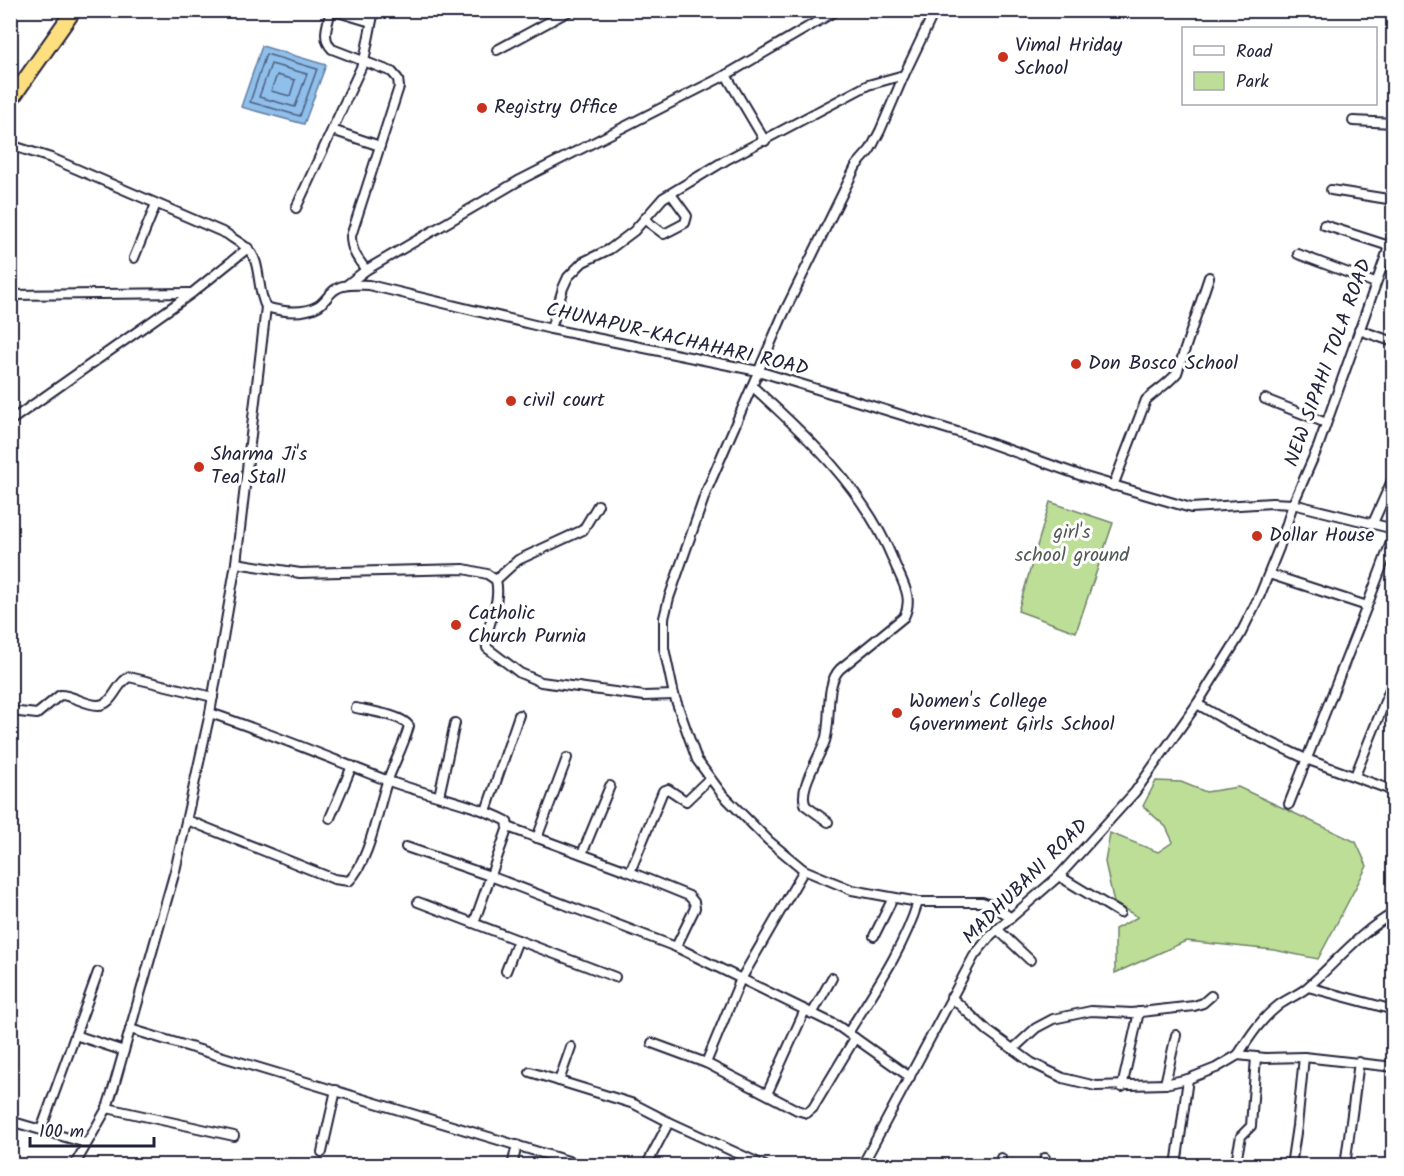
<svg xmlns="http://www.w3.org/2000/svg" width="1404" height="1176" font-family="Kalam,sans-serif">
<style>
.green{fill:#bcde97;stroke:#6f8069;stroke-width:1.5}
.water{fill:#8fbfea;stroke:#6380a4;stroke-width:1.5}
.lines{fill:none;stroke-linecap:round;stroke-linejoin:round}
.shore{stroke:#4e6181;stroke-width:1.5}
.minor-casing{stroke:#22223b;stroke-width:12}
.trunk-casing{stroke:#22223b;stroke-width:18}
.minor{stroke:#fff;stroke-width:8}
.trunk{stroke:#fedf80;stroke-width:14}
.poi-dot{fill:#c8321e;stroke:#fff;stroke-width:2}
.labels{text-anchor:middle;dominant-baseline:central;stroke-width:6;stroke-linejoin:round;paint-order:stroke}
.poi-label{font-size:20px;fill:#22223b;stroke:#fff;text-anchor:start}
.street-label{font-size:20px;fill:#22223b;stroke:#fff}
.park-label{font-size:20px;fill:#505a57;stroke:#fff}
</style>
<rect width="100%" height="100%" fill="#fff"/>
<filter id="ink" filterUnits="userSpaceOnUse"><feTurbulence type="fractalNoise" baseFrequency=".0167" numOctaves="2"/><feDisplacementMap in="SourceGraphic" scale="12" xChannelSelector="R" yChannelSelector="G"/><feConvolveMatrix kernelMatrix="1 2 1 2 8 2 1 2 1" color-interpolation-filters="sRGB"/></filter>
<g filter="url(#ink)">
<g class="green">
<polygon points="1050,502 1113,523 1076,632 1018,611"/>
<polygon points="1156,781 1181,782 1206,792 1238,787 1356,842 1367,866 1318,959 1274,950 1186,941 1115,973 1115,929 1138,917 1114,903 1105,862 1110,833 1158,852 1173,842 1166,827 1143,806"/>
</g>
<polygon class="water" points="262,46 326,65 304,124 241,107"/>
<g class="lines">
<g class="shore">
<polygon points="266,54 317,69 300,116 250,102"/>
<polygon points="271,64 307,74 295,107 259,97"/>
<polygon points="277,75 295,80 290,96 271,91"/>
</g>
<g class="minor-casing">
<g id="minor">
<polyline points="935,10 904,75 880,131 870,150 856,166 782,317 706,492 669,598 664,618 664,648 674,695 697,760 722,794 769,841 804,870 852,890 918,902 982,902 994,906 1010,917"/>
<polyline points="497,50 571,10"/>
<polyline points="726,75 765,141"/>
<polyline points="1353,121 1394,123"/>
<polyline points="332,130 380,146"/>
<path d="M10 145 51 158 227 234C233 239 241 243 247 248 262 261 256 288 266 307 283 312 302 315 318 306 325 302 329 293 336 289 345 283 358 285 369 285L551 329 758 371 967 435 1082 476 1191 508 1272 503 1293 504 1394 529"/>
<polyline points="1331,190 1394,200"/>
<polyline points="296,208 364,61 374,10"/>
<polyline points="644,219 664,234 685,223 687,216 671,194"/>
<polyline points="1324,225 1389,246"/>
<polyline points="1298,254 1375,283"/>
<polyline points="134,258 156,204"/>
<path d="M366 270C358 259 351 251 351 236L399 87 398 79 392 72 332 49C321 38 328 24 331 10L371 22"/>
<polyline points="348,284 366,270 520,180 726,75 837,10"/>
<polyline points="10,295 190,293"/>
<polyline points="551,329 563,288 568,277 583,262 610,249 634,231 663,198 726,160 868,85 904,75"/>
<polyline points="1359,330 1394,342"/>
<path d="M752 386C808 437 865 490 894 562 902 582 914 597 904 617L840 669C824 685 832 720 825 741 819 759 797 790 806 806L828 822"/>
<polyline points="1265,399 1326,423"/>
<polyline points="10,421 192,293 248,248"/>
<path d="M1113 486 1146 400C1157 390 1168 384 1177 373L1209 277"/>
<polyline points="1373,523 1394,476"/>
<path d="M236 563 300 573 464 569 487 574 496 580C502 606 484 625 487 648L520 673 541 682 644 696 674 695"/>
<polyline points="1269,574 1367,606"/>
<polyline points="496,580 518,560 583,530 598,505"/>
<polyline points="1197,704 1236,726 1306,759 1394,791"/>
<path d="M10 711 37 714 60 695C73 695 85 705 98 705 114 705 116 683 129 677L213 697"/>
<path d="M210 713C270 733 327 757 386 780 426 795 469 802 507 821L508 827 474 923"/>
<polyline points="1355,776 1394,679"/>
<polyline points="439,796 455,723"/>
<polyline points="1289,804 1367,606 1394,534"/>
<polyline points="486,811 519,715"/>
<polyline points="330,818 352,766"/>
<path d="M187 820 334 879 349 881C370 860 377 811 387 782 394 763 404 745 409 726 402 715 370 711 356 708"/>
<polyline points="508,827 630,872 689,896 694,902 695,908 676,947"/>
<polyline points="537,838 567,758"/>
<polyline points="406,847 490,876 676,947 838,1026 910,1077"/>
<polyline points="582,854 610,786"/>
<polyline points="1392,858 1394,870"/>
<polyline points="630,872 663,791 668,789 686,801 710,778"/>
<polyline points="1059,876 1120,913"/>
<polyline points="418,902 615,977"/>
<polyline points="997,929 1030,960"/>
<polyline points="874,936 893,898"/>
<polyline points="506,971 518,940"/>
<polyline points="1308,987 1394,1010"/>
<polyline points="951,997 988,1031 1032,1063 1063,1078 1096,1086 1165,1084 1188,1079 1216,1068 1238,1055 1265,1058 1304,1057 1394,1067"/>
<polyline points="812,1014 832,978"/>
<polyline points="130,1029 585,1166"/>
<path d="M848 1033C874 991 903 950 918 902"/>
<polyline points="75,1035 124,1051"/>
<polyline points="652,1043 706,1063 797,1110 807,1113 813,1108 855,1038"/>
<polyline points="1013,1049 1036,1028 1053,1019 1091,1011 1132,1013 1194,1006 1203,1003 1211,996"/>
<path d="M1238 1055C1250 1036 1261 1019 1279 1005 1288 998 1301 994 1310 985 1338 960 1360 932 1394 913"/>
<polyline points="706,1063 740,981 804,870"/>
<polyline points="530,1072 634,1104 669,1122 765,1166"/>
<polyline points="559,1081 571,1047"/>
<polyline points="1165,1084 1176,1035"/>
<polyline points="1122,1087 1139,1012"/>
<polyline points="767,1094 805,1010"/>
<polyline points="107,1108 234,1136"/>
<polyline points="10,1121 86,1143"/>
<polyline points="41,1130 98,972"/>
<polyline points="322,1152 336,1090"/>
<polyline points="74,1166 107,1108 114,1086 175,871 210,713 236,563 266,307"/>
<polyline points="512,1166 517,1145"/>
<polyline points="646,1166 669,1122"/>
<polyline points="862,1166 974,956 991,935 1059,876 1135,792 1197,704 1240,635 1260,595 1279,548 1293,504 1318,447 1394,233"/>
<polyline points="1000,1166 1001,1158"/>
<polyline points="1044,1166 1045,1158"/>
<polyline points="1176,1166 1188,1079"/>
<polyline points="1235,1166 1241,1136 1251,1126 1256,1057"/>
<polyline points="1291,1166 1297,1126 1304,1057"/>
<polyline points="1345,1166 1359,1062"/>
<polyline points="1392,1166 1394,1157"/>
</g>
</g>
<g class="trunk-casing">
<polyline id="trunk" points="10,101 74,10"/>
</g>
<use href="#minor" class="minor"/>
<use href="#trunk" class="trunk"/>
</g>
</g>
<g class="poi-dot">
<circle cx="1003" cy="57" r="6"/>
<circle cx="482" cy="108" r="6"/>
<circle cx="1076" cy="364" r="6"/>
<circle cx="511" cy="401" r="6"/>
<circle cx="199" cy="467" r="6"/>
<circle cx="1257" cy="536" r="6"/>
<circle cx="456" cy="625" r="6"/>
<circle cx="897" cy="713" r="6"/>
</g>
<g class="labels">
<g class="poi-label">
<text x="1015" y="46">Vimal Hriday<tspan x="1015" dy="23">School</tspan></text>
<text x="494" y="108">Registry Office</text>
<text x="1088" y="364">Don Bosco School</text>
<text x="523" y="401">civil court</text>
<text x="211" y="455">Sharma Ji's<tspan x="211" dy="23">Tea Stall</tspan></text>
<text x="1269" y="536">Dollar House</text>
<text x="468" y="614">Catholic<tspan x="468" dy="23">Church Purnia</tspan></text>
<text x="909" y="702">Women's College<tspan x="909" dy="23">Government Girls School</tspan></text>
</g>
<g class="street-label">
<text transform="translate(677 340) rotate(13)">CHUNAPUR-KACHAHARI ROAD</text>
<text transform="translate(1329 363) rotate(-70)">NEW SIPAHI TOLA ROAD</text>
<text transform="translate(1026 882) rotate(-45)">MADHUBANI ROAD</text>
</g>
<g class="park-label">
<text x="1072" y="533">girl's<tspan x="1072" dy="23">school ground</tspan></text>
</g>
</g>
<rect width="1404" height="1176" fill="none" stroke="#fff" stroke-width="36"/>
<rect x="18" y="18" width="1368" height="1140" fill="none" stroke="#22223b" stroke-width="2" filter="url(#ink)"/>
<rect x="1182" y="27" width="195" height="78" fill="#ffffff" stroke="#a7a7b1" stroke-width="1.5"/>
<rect x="1194" y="46" width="30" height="9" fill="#ffffff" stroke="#a7a7b1" stroke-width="1.5"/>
<text x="1236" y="57" font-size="18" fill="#22223b">Road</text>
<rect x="1194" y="72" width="30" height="18" fill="#bcde97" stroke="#a7a7b1" stroke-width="1.5"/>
<text x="1236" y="87" font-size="18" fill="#22223b">Park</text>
<path d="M30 1137v9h124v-9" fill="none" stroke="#22223b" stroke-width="3"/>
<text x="39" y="1137" font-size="18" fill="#22223b" stroke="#ffffff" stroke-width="4.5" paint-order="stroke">100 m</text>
</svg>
